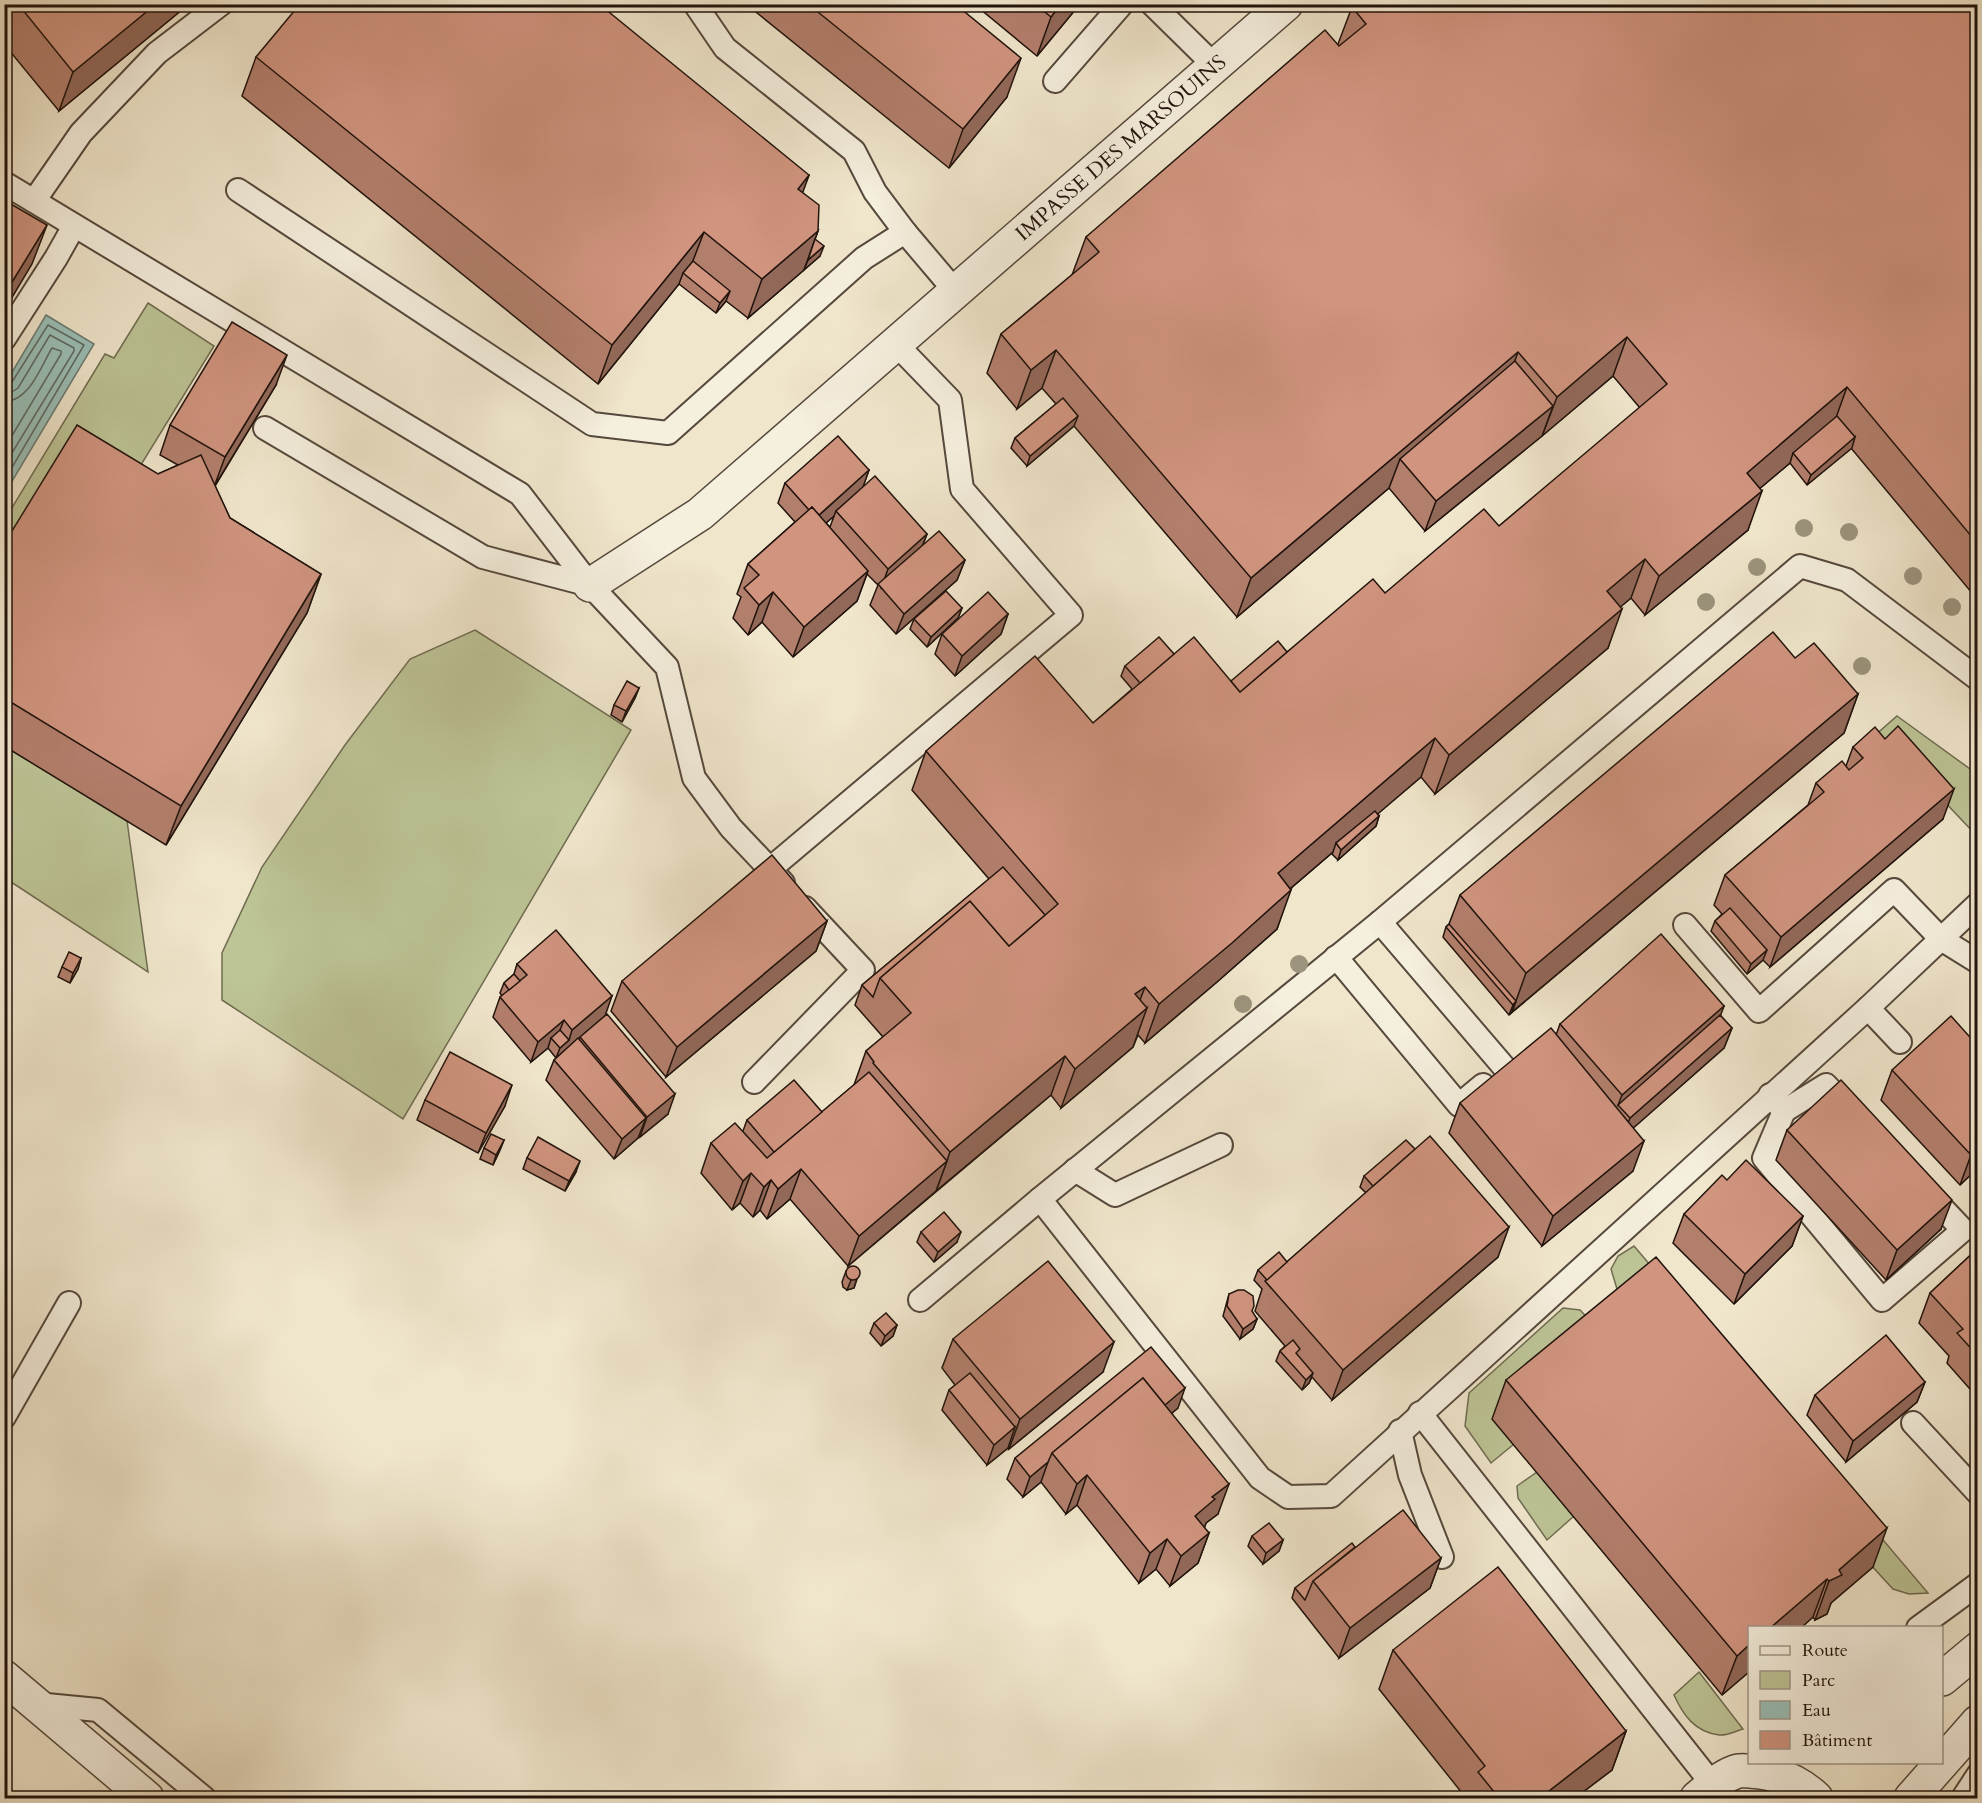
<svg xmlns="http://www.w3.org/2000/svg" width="1982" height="1803" font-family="Cardo,serif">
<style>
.green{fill:#bdc496;stroke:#6f6c51;stroke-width:1.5}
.water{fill:#9ac0b8;stroke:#6a7b73;stroke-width:1.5}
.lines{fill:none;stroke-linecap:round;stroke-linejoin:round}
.shore{stroke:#5e6a62;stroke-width:1.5}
.lane-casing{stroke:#55483c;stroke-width:26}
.street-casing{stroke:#55483c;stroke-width:36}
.lane{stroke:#f5efde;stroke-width:22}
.street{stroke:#f5efde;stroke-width:33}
.tree{fill:#9c947d}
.wall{fill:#b37f6d;stroke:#21130c;stroke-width:1.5;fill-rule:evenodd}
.shaded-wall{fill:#926859;stroke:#21130c;stroke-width:1.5}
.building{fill:#d0947f;stroke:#21130c;stroke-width:1.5}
.labels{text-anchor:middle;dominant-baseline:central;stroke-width:4.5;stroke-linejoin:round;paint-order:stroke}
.street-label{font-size:21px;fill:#21130c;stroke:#f5efde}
</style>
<rect width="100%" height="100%" fill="#f0e6cc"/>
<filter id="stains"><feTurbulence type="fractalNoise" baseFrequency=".00333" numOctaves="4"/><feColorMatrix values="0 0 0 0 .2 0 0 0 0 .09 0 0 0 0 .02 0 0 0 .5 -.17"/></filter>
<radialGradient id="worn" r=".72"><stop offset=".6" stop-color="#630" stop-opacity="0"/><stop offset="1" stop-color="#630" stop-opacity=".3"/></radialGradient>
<g class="green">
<polygon points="148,303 214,346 120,499 5,559 4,521 105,354 114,358"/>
<polygon points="475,630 631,730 403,1119 222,1000 222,953 262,867 345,745 410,659"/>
<polygon points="1897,716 1977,774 1977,836 1888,742 1864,745"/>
<polygon points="5,746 127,821 148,972 5,878"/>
<polygon points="1634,1246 1928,1593 1909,1594 1893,1589 1617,1289 1611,1269 1618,1256"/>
<polygon points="1563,1308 1580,1310 1600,1331 1514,1444 1491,1463 1465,1426 1469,1393"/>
<polygon points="1537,1472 1574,1516 1547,1540 1518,1498 1517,1486"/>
<path d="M1699 1672 1743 1729C1736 1731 1726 1736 1719 1735 1695 1732 1683 1715 1674 1695Z"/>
</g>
<polygon class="water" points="46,315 94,344 5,493 5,384"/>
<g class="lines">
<g class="shore">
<polyline points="4,386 12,382 48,325 84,345 4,481"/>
<polyline points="4,393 12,392 18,388 50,335 74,348 74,351 4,466"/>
<path d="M4 402C30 401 41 366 52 348L61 351V354L4 449"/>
</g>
<g class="lane-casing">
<g id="lane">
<polyline points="695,4 725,48 854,151 875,192 905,232 955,291"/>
<polyline points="1152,4 1215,66"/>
<polyline points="1055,81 1122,4"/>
<polyline points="4,183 520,494 590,585 667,667 694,778 731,828 783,883"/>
<polyline points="238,190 592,424 668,433 864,258 905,232"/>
<polyline points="34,201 81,133 157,53 221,4"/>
<polyline points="4,339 56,258 74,226"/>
<polyline points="265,428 483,557 590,585"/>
<polyline points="770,869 1071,615 962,489 950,400 895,343"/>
<polyline points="1380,922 1504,1067"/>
<polyline points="1685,925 1759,1011 1894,890 1941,939 1978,962"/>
<polyline points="1336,957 1459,1105 1483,1085"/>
<polyline points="1868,1008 1900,1042"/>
<polyline points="754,1082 863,970 805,908"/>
<polyline points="1770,1095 1784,1111 1764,1158 1882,1300 1963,1230 1926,1191"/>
<polyline points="1784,1111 1826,1085 1852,1113"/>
<polyline points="1075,1170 1115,1195 1221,1145"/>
<polyline points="1040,1199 1260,1478 1288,1497 1331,1496 1868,1008 1978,904"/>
<polyline points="920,1300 1040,1199 1380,922 1800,566 1847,580 1978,679"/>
<polyline points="1420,1413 1713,1785"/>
<polyline points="4,1417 69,1303"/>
<polyline points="1913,1423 1978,1493"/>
<polyline points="1400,1431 1410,1475 1442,1557"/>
<polyline points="1918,1628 1978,1584"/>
<polyline points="36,1704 98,1710 204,1798"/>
<polyline points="1963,1798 1978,1775"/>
</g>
</g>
<g class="street-casing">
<g id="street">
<polyline points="590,585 700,514 1286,4"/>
<polyline points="4,1677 147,1798"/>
<polyline points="1942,1679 1978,1649"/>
<path d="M1697 1798C1708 1789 1721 1777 1735 1772 1739 1770 1744 1771 1749 1771 1774 1772 1798 1781 1816 1798"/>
<polyline points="1911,1798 1978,1722"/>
</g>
</g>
<use href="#lane" class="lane"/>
<use href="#street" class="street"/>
</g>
<g class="tree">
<circle cx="1804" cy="528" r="9"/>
<circle cx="1849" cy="532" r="9"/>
<circle cx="1757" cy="567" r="9"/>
<circle cx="1913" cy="576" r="9"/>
<circle cx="1706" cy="602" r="9"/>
<circle cx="1952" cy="607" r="9"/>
<circle cx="1862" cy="666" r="9"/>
<circle cx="1299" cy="964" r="9"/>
<circle cx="1243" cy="1004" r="9"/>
</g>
<g class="wall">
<polygon points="4,4 189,4 59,111 4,44"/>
<polygon points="746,4 955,4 1007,97 949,168"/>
<polygon points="974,4 1080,4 1037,56"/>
<polygon points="1977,4 1977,599 1851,448 1807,485 1790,463 1760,488 1748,530 1645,615 1631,598 1620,607 1608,648 1435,794 1421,777 1377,814 1379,816 1376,826 1338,860 1332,854 1333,852 1290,889 1277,929 1217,982 1145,1043 1138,1035 1133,1047 1061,1108 1051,1095 848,1266 790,1199 767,1219 760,1210 753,1217 740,1203 732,1210 701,1173 711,1143 743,1131 747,1120 822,1112 854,1085 866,1051 883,1037 855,1005 862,985 989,879 912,790 926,751 1093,723 1132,689 1121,676 1125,666 1174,654 1231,681 1287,652 1385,593 1499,526 1640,408 1613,376 1542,436 1425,531 1389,488 1237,617 1074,426 1027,466 1011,448 1015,438 1056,404 1042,388 1017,409 987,373 1001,334 1072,275 1086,237 1338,44 1352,7"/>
<polygon points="256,57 809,175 802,193 818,231 815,239 820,256 748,318 726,301 716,313 679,284 598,384 242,96"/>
<polygon points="276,385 215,486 230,518 321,574 307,613 166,845 4,746 4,544 178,465 160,455 170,425"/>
<path d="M869 470 863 486 927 534 923 545 965 560 957 580 896 634 870 605 878 585 867 574 857 601 793 657 762 622 748 635 733 618 741 597 737 594 748 564 795 522 778 503 785 483ZM834 516 830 527 826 523Z"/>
<polygon points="962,608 958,618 927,647 910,629 914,619"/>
<polygon points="1008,614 1001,634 955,676 935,654 942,634"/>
<polygon points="1795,658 1858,694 1844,733 1509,1015 1443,937 1446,927 1449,924 1460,895"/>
<polygon points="639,688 635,698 622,722 611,715 614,705"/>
<polygon points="1853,747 1943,819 1770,967 1763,960 1747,974 1711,931 1715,921 1722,914 1714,905 1725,875 1808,805 1816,783 1846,766"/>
<polygon points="827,921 816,951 666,1077 611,1011 622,981"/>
<polygon points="81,958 78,969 70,983 58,977 62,967"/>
<polygon points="517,964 605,1016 668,1114 640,1137 639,1137 638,1138 614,1159 546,1080 554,1060 556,1058 548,1048 531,1062 493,1017 500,997 502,996 500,993 504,983 514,974"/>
<polygon points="1724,1006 1720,1015 1732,1028 1724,1048 1633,1128 1633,1171 1542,1246 1449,1133 1460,1103 1556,1035 1560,1024"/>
<polygon points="1977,1045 1977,1169 1960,1185 1881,1100 1892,1070"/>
<polygon points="425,1100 505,1106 478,1153 417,1120"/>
<polygon points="1787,1130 1941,1229 1886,1280 1776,1160"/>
<polygon points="504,1140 500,1150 493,1165 480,1159 484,1148"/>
<polygon points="527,1158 576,1172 565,1191 523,1169"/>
<polygon points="1364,1176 1498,1257 1332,1400 1312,1377 1309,1383 1302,1390 1276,1361 1280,1351 1285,1346 1255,1311 1262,1289 1254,1280 1258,1270 1287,1262 1366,1193 1360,1187"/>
<polygon points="1684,1214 1803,1216 1792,1246 1734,1304 1673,1243"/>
<polygon points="921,1232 957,1242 934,1262 917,1242"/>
<polygon points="1977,1249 1977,1397 1947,1363 1949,1356 1919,1323 1930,1293"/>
<polygon points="846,1271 859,1273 854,1288 847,1290 843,1287 842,1282"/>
<polygon points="1229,1294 1252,1312 1257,1319 1253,1329 1240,1339 1223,1316"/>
<polygon points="874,1323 897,1325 893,1336 881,1346 870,1333"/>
<polygon points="953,1339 1103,1372 1009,1449 1008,1448 987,1465 942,1410 949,1390 955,1385 942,1368"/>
<polygon points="1506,1380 1873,1567 1831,1603 1827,1614 1815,1620 1813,1617 1722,1695 1492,1419"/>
<polygon points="1925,1382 1917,1402 1846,1462 1807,1415 1815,1395"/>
<polygon points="1178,1408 1172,1413 1218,1514 1206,1523 1204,1528 1209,1533 1198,1563 1170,1586 1156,1569 1139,1583 1077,1505 1066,1514 1041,1482 1023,1497 1007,1479 1015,1458"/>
<polygon points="1252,1536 1283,1540 1279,1551 1263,1564 1248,1546"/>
<polygon points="1355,1547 1441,1558 1430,1588 1339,1658 1292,1598 1295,1588"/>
<polygon points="1393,1650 1626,1731 1612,1770 1575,1798 1466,1798 1379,1689"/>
</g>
<g class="shaded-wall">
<polygon points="156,4 189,4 59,111 73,72"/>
<polygon points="1061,4 1080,4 1037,56 1051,17"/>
<polygon points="1021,58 1007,97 949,168 963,129"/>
<polygon points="809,175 795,214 798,189"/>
<polygon points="47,225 32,264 4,311 4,295"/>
<polygon points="818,231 804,270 748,318 762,279"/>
<polygon points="704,232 689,271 683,273 679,284 598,384 612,345"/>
<polygon points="824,246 820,256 804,270 808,260"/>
<polygon points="730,291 726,301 716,313 720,303"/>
<polygon points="1627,337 1613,376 1542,436 1557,397"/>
<polygon points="1056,350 1042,388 1017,409 1031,370"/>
<polygon points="1518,352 1504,391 1400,459 1389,488 1237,617 1251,578"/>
<polygon points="287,355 276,385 214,487 225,457"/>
<polygon points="1847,387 1833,426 1793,453 1790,463 1732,512 1747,473"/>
<polygon points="1553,406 1542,436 1425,531 1436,501"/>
<polygon points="1078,416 1074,426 1027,466 1030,456"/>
<polygon points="1855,437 1852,448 1807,485 1811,475"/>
<polygon points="869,470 862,490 836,511 834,516 809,538 816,518"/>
<polygon points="1762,491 1748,530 1645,615 1659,576"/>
<polygon points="927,534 919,554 881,589 888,569"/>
<polygon points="1645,559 1631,598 1593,630 1607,591"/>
<polygon points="965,560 957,580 896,634 904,614"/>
<polygon points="868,571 857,601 793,657 804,627"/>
<polygon points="321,574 307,613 166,845 181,806"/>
<polygon points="773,592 762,622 748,635 759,605"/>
<polygon points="962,608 958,618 927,647 931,637"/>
<polygon points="1622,609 1608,648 1435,794 1449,755"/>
<polygon points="1008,614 1001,634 955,676 962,656"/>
<polygon points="639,688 635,698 622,722 626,711"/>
<polygon points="1858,694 1844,733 1512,1012 1526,973"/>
<polygon points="1435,738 1421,777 1339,847 1336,843 1333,852 1263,912 1278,873"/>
<polygon points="1954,789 1943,819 1770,967 1781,937"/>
<polygon points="1379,816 1376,826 1338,860 1341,850"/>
<polygon points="1291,890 1277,929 1217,982 1145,1043 1159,1004"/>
<polygon points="827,921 816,951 666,1077 677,1047"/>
<polygon points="1767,950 1763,960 1747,974 1751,964"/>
<polygon points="81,958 78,969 70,983 73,973"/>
<polygon points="1145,987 1132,1021 1147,1008 1133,1047 1061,1108 1075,1069 1135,994"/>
<polygon points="612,996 605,1016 556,1058 560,1048 569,1040 572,1030"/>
<polygon points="1516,1001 1512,1012 1509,1015 1513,1005"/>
<polygon points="1724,1006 1713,1036 1618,1105 1622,1095"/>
<polygon points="564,1020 556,1040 551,1038 548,1048 531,1062 538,1042"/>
<polygon points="1732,1028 1724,1048 1622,1138 1630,1118"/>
<polygon points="1065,1056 1051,1095 936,1191 950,1152"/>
<polygon points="512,1085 505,1106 478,1153 486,1133"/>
<polygon points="675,1094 668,1114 640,1137 647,1117"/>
<polygon points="646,1118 638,1138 614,1159 622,1139"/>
<polygon points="504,1140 500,1150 493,1165 496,1155"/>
<polygon points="1644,1141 1633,1171 1542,1246 1553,1216"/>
<polygon points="1977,1150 1977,1169 1960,1185 1971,1155"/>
<polygon points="580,1161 576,1172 565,1191 569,1181"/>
<polygon points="947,1161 936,1191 848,1266 859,1236"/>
<polygon points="801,1169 790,1199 767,1219 778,1189"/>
<polygon points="751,1173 740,1203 732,1210 743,1181"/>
<polygon points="771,1180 760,1210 753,1217 764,1187"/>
<polygon points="1952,1200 1941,1229 1886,1280 1897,1250"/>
<polygon points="1803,1216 1792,1246 1734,1304 1745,1274"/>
<polygon points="1509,1227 1498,1257 1332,1400 1343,1370"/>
<polygon points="961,1232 957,1242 934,1262 938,1252"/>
<polygon points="857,1278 854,1288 847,1290 851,1280"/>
<polygon points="1257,1319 1253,1329 1240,1339 1243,1329"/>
<polygon points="897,1325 893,1336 881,1346 885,1336"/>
<polygon points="1114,1342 1103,1372 1009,1449 1020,1419"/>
<polygon points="1313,1373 1309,1383 1302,1390 1306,1380"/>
<polygon points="1925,1382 1917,1402 1846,1462 1853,1441"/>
<polygon points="1185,1388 1178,1408 1151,1430 1158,1410"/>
<polygon points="1015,1427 1008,1448 987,1465 994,1445"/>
<polygon points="1048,1462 1041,1482 1023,1497 1030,1477"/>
<polygon points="1087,1475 1077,1505 1066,1514 1077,1484"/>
<polygon points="1229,1484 1218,1514 1206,1523 1204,1529 1195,1516 1212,1497"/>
<polygon points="1887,1528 1873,1567 1831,1603 1827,1614 1815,1620 1829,1581 1839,1570"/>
<polygon points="1209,1533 1198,1563 1170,1586 1181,1556"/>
<polygon points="1167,1539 1156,1569 1139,1583 1150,1553"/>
<polygon points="1283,1540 1279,1551 1263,1564 1266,1553"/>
<polygon points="1441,1558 1430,1588 1339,1658 1350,1628"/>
<polygon points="1827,1579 1813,1617 1801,1628 1770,1628"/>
<polygon points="1749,1645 1749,1672 1722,1695 1737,1656"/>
<polygon points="1626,1731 1612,1770 1575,1798 1540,1798"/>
</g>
<g class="building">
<polygon points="18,4 156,4 73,72"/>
<polygon points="300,4 599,4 809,175 798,189 819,205 818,231 762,279 704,232 612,345 256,57"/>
<polygon points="808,4 955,4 1021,58 963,129"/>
<polygon points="1035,4 1061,4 1051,17"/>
<polygon points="1354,4 1977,4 1977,543 1847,387 1747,473 1762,491 1659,576 1645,559 1607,591 1622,609 1449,755 1435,738 1278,873 1291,890 1232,943 1159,1004 1145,987 1135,994 1147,1008 1075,1069 1065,1056 950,1152 873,1063 874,1062 866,1051 911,1013 880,978 970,901 1009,946 1058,904 926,751 1035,656 1093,723 1194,637 1240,692 1373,579 1385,593 1484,509 1499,526 1667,384 1627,337 1557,397 1518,352 1251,578 1056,350 1031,370 1001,334 1099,252 1086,237 1325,30 1339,46 1366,24 1352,7"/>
<polygon points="4,200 47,225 4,295"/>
<polygon points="815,239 824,246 808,260"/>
<polygon points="693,261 730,291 720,303 683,273"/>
<polygon points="232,322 287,355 225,457 170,425"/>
<polygon points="1515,361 1553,406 1436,501 1400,459"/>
<polygon points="1063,398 1078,416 1030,456 1015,438"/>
<polygon points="1837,416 1855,437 1811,475 1793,453"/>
<polygon points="77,425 158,474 201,455 230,518 321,574 181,806 4,698 4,544"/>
<polygon points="838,436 869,470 819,515 812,507 809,510 785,483"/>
<polygon points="875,476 927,534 888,569 836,511"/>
<polygon points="812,507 868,571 804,627 773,592 759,605 744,588 759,575 748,564"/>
<polygon points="939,531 965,560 904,614 878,584"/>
<polygon points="946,591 962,608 931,637 914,619"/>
<polygon points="988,592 1008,614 962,656 942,634"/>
<polygon points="1773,632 1795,658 1814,643 1858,694 1526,973 1460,895"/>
<polygon points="1159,637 1174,654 1140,683 1125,666"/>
<polygon points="1278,641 1287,652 1240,692 1231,681"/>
<polygon points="627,681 639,688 626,711 614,705"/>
<polygon points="1898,726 1954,789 1781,937 1725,875 1824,792 1816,783 1842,761 1849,770 1863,758 1853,747 1875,727 1885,739"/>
<polygon points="1375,811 1379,816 1341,850 1336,843"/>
<polygon points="772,855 827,921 677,1047 622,981"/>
<polygon points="1003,867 1045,915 1009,946 970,901 880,978 873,997 862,985"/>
<polygon points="1730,908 1767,950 1751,964 1715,921"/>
<polygon points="1449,924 1516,1001 1513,1005 1446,927"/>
<polygon points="556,930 612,996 572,1030 564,1020 538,1042 500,997 527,975 517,964"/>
<polygon points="1661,934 1724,1006 1622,1095 1560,1024"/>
<polygon points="69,952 81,958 73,973 62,967"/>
<polygon points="514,974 520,981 509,990 504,983"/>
<polygon points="607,1014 675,1094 647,1117 580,1037"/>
<polygon points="1720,1015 1732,1028 1630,1118 1618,1105"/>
<polygon points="1951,1016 1977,1045 1977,1150 1971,1155 1892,1070"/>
<polygon points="1551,1028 1644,1141 1553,1216 1460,1103"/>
<polygon points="560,1030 569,1040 560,1048 551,1038"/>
<polygon points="578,1038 646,1118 622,1139 554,1060"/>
<polygon points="450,1052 512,1085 486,1133 425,1100"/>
<polygon points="869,1072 947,1161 859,1236 801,1169 778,1189 771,1180 764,1187 751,1173 743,1181 711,1143 735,1123 767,1158"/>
<polygon points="794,1080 822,1112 774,1152 747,1120"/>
<polygon points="1841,1080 1952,1200 1897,1250 1787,1130"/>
<polygon points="491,1134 504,1140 496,1155 484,1148"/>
<polygon points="1430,1136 1509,1227 1343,1370 1265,1281"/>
<polygon points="538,1137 580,1161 569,1181 527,1158"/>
<polygon points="1406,1140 1415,1149 1373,1186 1364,1176"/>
<polygon points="1746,1160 1803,1216 1745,1274 1684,1214 1722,1175 1727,1180"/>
<polygon points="944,1212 961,1232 938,1252 921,1232"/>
<polygon points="1977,1249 1977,1355 1957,1333 1963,1329 1930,1293"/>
<polygon points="1279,1252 1287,1262 1267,1280 1258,1270"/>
<polygon points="1656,1257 1887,1528 1839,1570 1842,1575 1829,1581 1827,1579 1770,1628 1749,1628 1749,1645 1737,1656 1506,1380"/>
<polygon points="1048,1261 1114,1342 1020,1419 953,1339"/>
<circle cx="853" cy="1273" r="7"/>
<polygon points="1238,1290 1244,1290 1253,1296 1254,1306 1252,1311 1257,1319 1243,1329 1227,1306 1229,1294"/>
<polygon points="886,1313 897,1325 885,1336 874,1323"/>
<polygon points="1886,1335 1925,1382 1853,1441 1815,1395"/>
<polygon points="1293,1340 1300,1349 1296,1353 1313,1373 1306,1380 1280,1351"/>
<polygon points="1151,1347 1185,1388 1165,1405 1143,1378 1052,1453 1048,1462 1030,1477 1015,1458"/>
<polygon points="970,1373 1015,1427 994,1445 949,1390"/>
<polygon points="1143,1378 1229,1484 1212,1497 1215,1499 1195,1516 1209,1533 1181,1556 1167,1539 1150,1553 1087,1475 1077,1484 1052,1453"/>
<polygon points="1403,1510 1441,1558 1350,1628 1313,1581"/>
<polygon points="1269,1523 1283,1540 1266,1553 1252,1536"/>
<polygon points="1352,1543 1355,1547 1313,1581 1305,1600 1295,1588"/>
<polygon points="1498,1567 1626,1731 1540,1798 1499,1798 1478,1772 1485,1766 1393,1650"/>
</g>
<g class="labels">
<g class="street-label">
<text transform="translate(1121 148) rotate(-41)">IMPASSE DES MARSOUINS</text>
</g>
</g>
<rect width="1982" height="1803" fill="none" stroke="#f0e6cc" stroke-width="24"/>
<rect x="6" y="6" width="1970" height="1791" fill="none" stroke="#21130c" stroke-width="3"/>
<rect x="12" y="12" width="1958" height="1779" fill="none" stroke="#21130c" stroke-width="1.5"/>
<rect x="1748" y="1626" width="195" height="138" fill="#f5efde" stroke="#a0978a" stroke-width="1.5"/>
<rect x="1760" y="1646" width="30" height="9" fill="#f5efde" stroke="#a0978a" stroke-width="1.5"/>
<text x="1802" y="1656" font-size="18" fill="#21130c">Route</text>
<rect x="1760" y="1671" width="30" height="18" fill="#bdc496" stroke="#a0978a" stroke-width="1.5"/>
<text x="1802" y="1686" font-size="18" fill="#21130c">Parc</text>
<rect x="1760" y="1701" width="30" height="18" fill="#9ac0b8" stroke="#a0978a" stroke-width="1.5"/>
<text x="1802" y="1716" font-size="18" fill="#21130c">Eau</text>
<rect x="1760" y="1731" width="30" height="18" fill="#d0947f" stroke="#a0978a" stroke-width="1.5"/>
<text x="1802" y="1746" font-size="18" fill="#21130c">Bâtiment</text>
<rect width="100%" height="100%" filter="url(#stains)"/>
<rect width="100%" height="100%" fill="url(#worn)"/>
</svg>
